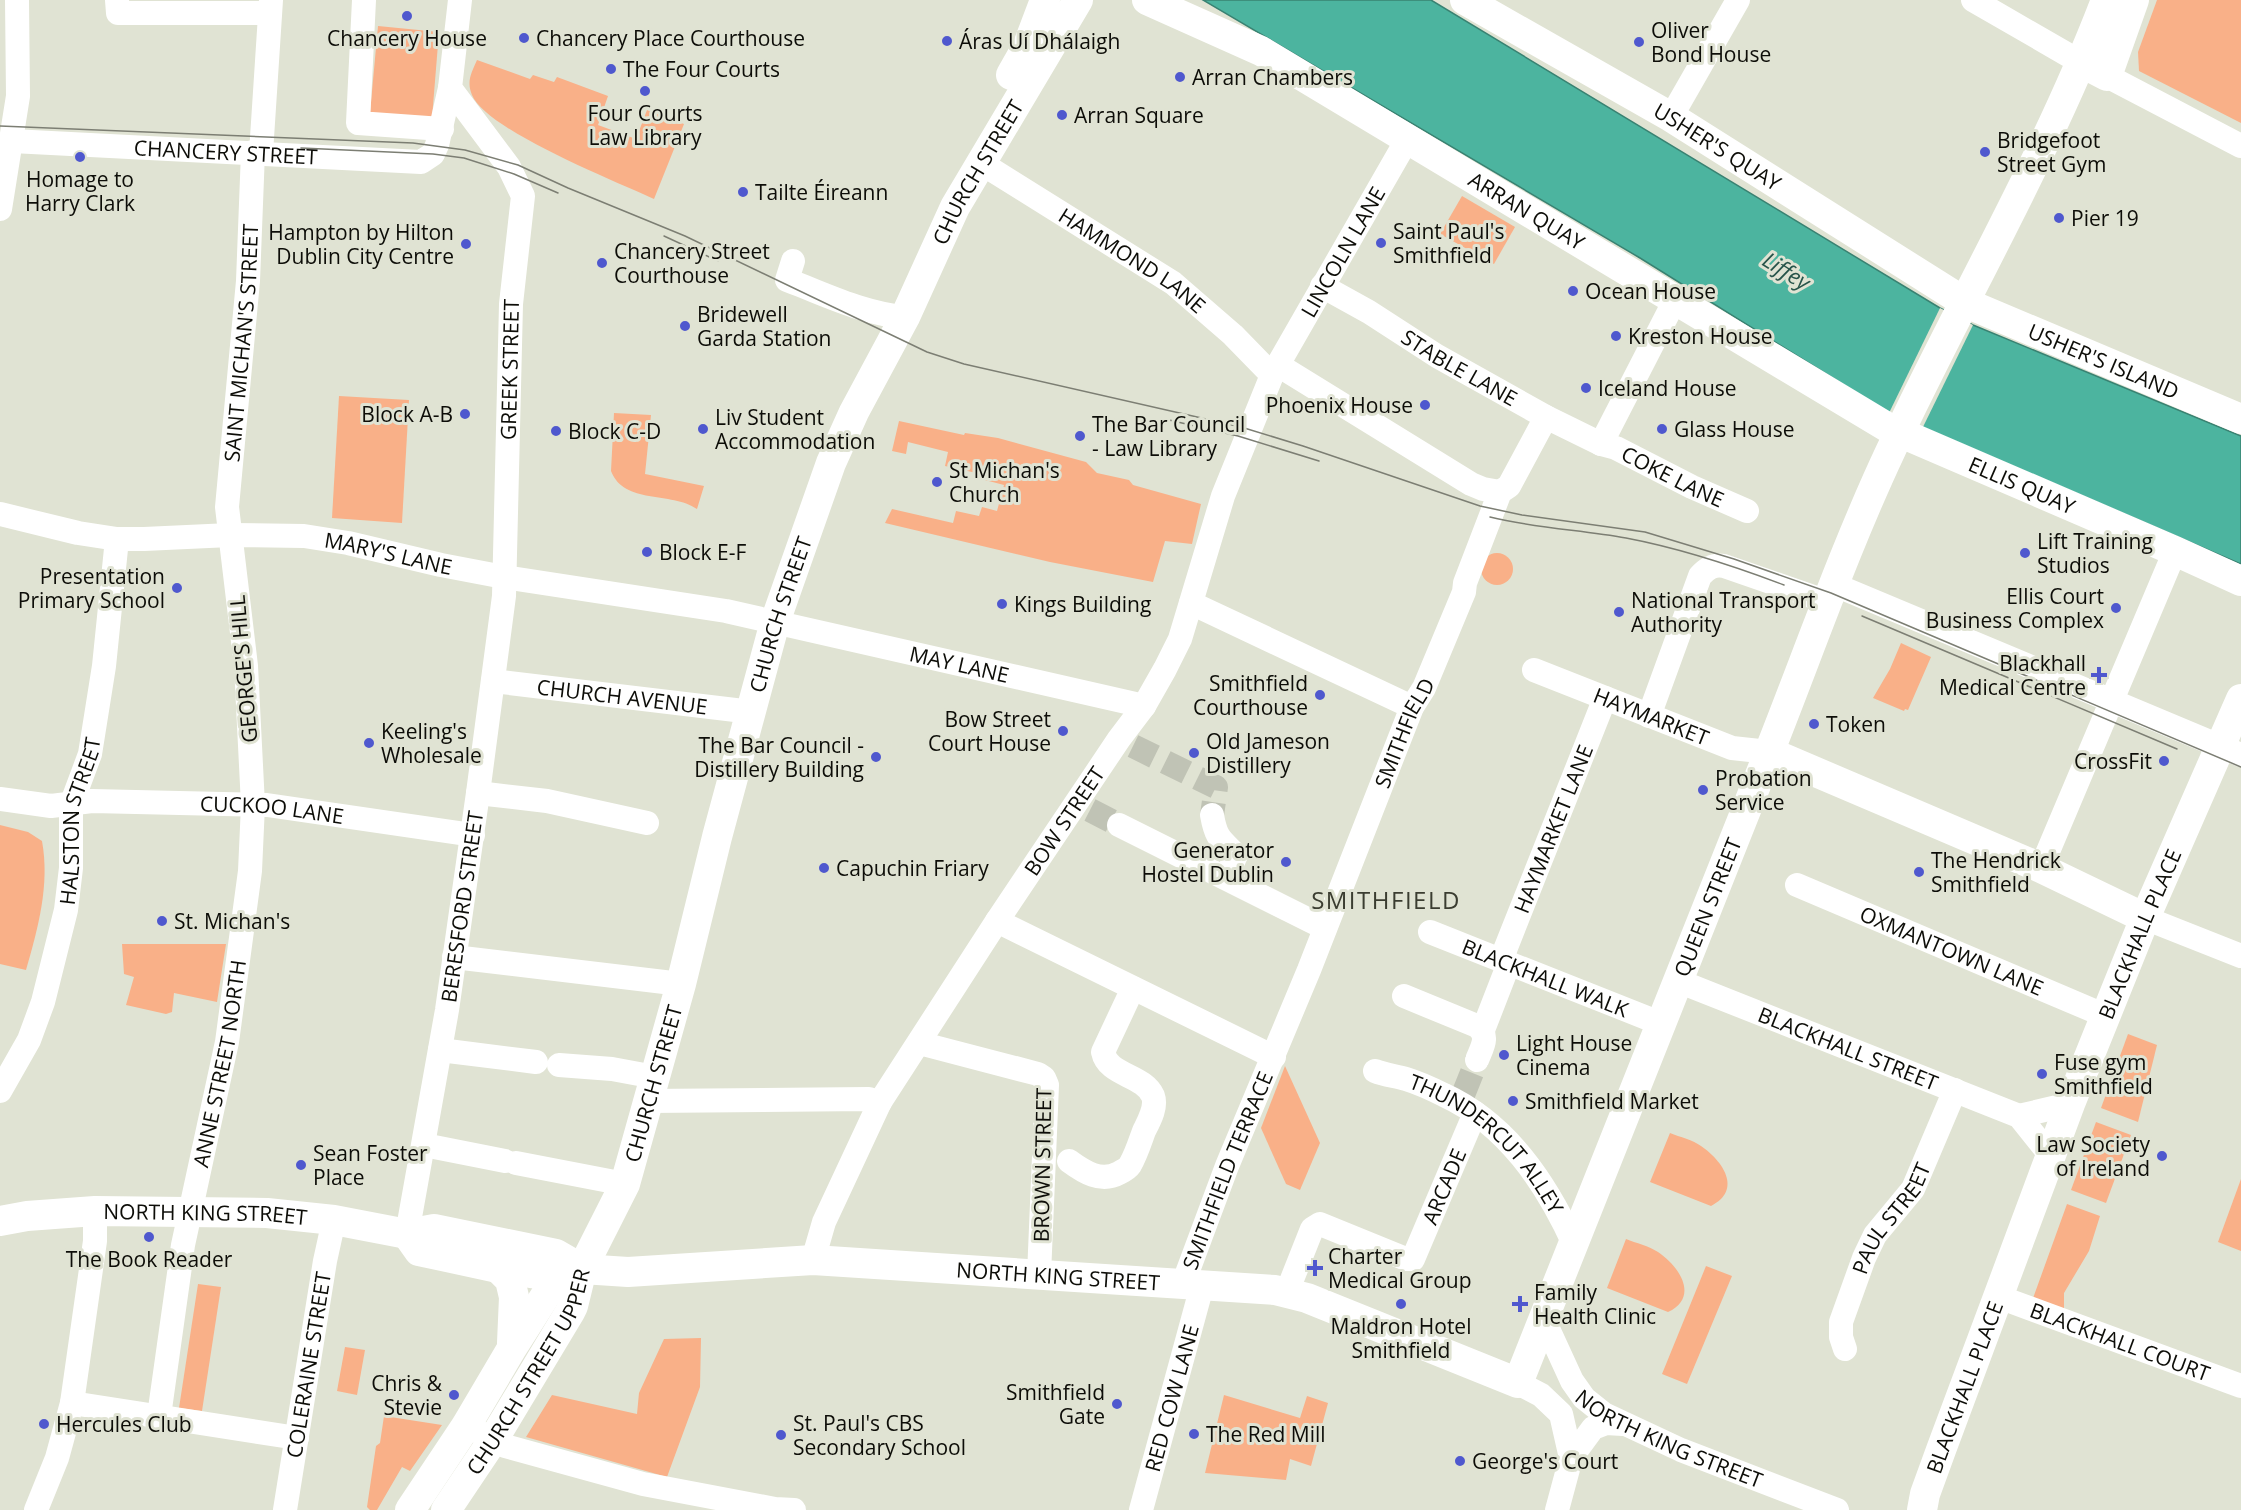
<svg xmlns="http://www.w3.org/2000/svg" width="2241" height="1510" font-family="'Open Sans',sans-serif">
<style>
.green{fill:#f9b088}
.water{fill:#4cb49f;stroke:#398272;stroke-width:1.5}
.pier{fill:#e0e3d3}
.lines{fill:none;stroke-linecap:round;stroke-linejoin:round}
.minor-tunnel{stroke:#c0c3b5;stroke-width:24;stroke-dasharray:24 12;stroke-linecap:butt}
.minor{stroke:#fff;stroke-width:24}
.major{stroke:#fff;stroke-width:30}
.tram{stroke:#7c7e73;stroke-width:1.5}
.poi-dot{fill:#4f58ce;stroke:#e0e3d3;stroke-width:2}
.labels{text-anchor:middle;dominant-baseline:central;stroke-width:6;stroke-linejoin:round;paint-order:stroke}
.poi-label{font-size:21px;fill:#0d0d08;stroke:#e0e3d3;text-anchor:start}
.street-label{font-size:21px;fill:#0d0d08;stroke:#e0e3d3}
.water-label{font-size:22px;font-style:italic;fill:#27544a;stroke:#e0e3d3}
.quarter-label{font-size:24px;letter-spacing:1.5px;fill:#3b3d31;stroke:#e0e3d3}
</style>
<rect width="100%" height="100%" fill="#e0e3d3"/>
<g class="green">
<polygon points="2157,0 2241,0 2241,123 2139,71 2138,52"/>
<polygon points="378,26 439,32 432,118 370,113"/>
<path d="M477 60 530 79 533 75 554 82 557 77 608 96 598 125 636 139 647 110 684 124 654 199C617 182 486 130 472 95 466 81 472 72 477 60Z"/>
<polygon points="1462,196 1515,227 1494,264 1440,234"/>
<polygon points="339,396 409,400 402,523 332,518"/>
<path d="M614 413 651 415 645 474 704 486 697 509C671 491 624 505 611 471Z"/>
<polygon points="899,421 964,435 965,433 998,438 1086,462 1097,473 1129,480 1133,485 1201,504 1192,544 1165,541 1153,582 1050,562 885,523 892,509 953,523 956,511 979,516 982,507 997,511 1004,485 981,479 981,474 945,466 948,452 908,442 906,454 892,451"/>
<circle cx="1497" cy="569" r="16"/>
<polygon points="1901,643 1931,657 1908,710 1905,709 1904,711 1873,698 1890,669"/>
<path d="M0 825 28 832 42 841C50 885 38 928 26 970L0 964Z"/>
<polygon points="122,944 226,944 217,1002 174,993 172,1012 166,1014 126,1005 134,977 124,974"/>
<polygon points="2128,1034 2157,1045 2138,1122 2101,1108"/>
<polygon points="1285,1066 1320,1143 1300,1190 1286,1184 1261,1128"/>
<polygon points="2096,1122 2131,1135 2106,1203 2071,1190"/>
<path d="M1670 1133C1680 1137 1693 1140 1701 1146 1723 1161 1743 1190 1711 1206L1650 1182Z"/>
<polygon points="2241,1179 2241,1251 2218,1242"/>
<polygon points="2067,1204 2100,1216 2089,1251 2064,1293 2064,1312 2032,1301"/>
<path d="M1626 1239C1636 1243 1649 1246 1658 1252 1679 1266 1700 1297 1668 1312L1607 1288Z"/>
<polygon points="1706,1266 1732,1276 1687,1384 1662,1374"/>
<polygon points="198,1284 221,1287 202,1411 179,1408"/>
<polygon points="701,1338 700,1387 667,1477 526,1437 552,1395 637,1414 639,1393 664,1339"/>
<polygon points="345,1347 365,1350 357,1395 337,1391"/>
<polygon points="1224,1395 1300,1418 1307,1396 1328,1403 1311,1466 1290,1459 1286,1480 1205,1473"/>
<polygon points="384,1416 442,1425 410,1471 402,1467 377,1510 370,1510 367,1507 376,1446 380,1443"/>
</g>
<polygon class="water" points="1203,0 1431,0 1940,308 1973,325 2241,436 2241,564 1889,413 1640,258"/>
<polygon class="pier" points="1940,308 1973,325 1922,429 1889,413"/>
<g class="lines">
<g class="minor-tunnel">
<polyline points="1133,746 1216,787 1212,815"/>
<polyline points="1090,810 1119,825"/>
<polyline points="1463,1095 1477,1060"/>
</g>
<g class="minor">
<polyline points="117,0 118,13 270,13"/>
<polyline points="364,0 358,123 442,129"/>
<polyline points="1973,0 2082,63"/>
<polyline points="2107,76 2241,146"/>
<polyline points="1671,117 1738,0"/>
<path id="s1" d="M12 141 421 162 433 154 437 145 450 88"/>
<polyline points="261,153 271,0"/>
<path id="s2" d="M981 163 1173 283 1233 335 1272 375"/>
<polyline points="0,209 18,96 17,0"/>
<path d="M793 261 787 280C825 294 864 314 905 317"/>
<path id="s3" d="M1322 286 1369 312 1437 356 1546 417 1601 444 1616 448 1692 487 1747 511"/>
<polyline points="1278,365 1471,484 1483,489 1500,492"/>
<polyline points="1601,444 1675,300"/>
<path id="s4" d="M0 514 78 533 117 539H144L230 535 304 536 348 543 441 565 504 577 726 611 1144 706"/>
<polyline points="1835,585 2241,755"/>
<polyline points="1191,603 1412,707"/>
<path id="s5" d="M1534 670 1732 748 1769 752"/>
<path id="s6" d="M493 681 752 712"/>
<path d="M1649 716 1700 576C1707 568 1714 564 1724 566L1828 602"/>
<polyline points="478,793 547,801 647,823"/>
<path id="s7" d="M0 799 51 806 92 801 267 805 473 835"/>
<path d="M1212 815C1216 838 1220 839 1236 855L1226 878"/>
<polyline points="1119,825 1325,928"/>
<polyline points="2041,868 2175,551"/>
<path id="s8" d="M1797 885 2106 1016"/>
<polyline points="2145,918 2241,956"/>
<polyline points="997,921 1274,1057"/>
<path id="s9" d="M1430 932 1662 1024"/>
<polyline points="454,957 681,984"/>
<path id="s10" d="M1501 960 1605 698"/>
<path id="s11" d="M1678 981 2019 1116 2051 1156"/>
<path d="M1404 996 1477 1026C1490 1036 1482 1047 1477 1060"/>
<polyline points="1483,1030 1509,963"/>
<polyline points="919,1043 1038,1074 1044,1078 1047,1085 1039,1275"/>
<polyline points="440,1050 536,1062"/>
<polyline points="559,1065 612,1069 655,1077"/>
<path id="s12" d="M1375 1071C1385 1075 1396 1076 1406 1079 1419 1083 1432 1089 1444 1095 1507 1124 1546 1183 1574 1244"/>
<path id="s13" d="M0 1091 29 1040 43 1002 66 910 71 868V805L90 754 104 666 117 539"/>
<polyline points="648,1101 869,1099 880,1102"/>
<polyline points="2019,1116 2070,1104"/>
<polyline points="424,1145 505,1161"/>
<path d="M1069 1161C1084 1172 1101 1183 1119 1173 1123 1171 1128 1168 1130 1165 1136 1155 1140 1142 1144 1131 1149 1121 1157 1107 1153 1096 1143 1074 1108 1076 1103 1052L1133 988"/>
<polyline points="516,1163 625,1184"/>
<path id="s14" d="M407 1234 447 1010 478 793 504 596 511 304 523 196 509 167 450 88 460 0"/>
<path id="s15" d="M813 1260 824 1222 880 1102 997 921 1119 739 1144 706 1165 669 1180 639 1223 496 1272 375 1408 138"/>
<path id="s16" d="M1183 1284 1227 1166 1309 970 1412 707 1424 688 1464 592 1465 583 1500 492 1509 486 1546 417"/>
<path id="s17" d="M1287 1292 1312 1229 1320 1224 1406 1259H1413L1475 1113"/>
<path id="s18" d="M1999 1297 2241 1386"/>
<path id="s19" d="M1544 1320 1572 1381 1584 1398 1604 1414 1681 1450 1837 1510"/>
<path id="s20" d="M1845 1349 1841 1337V1322L1864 1258 1875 1235 1913 1189 1955 1090"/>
<polyline points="1518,1383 1541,1395 1561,1414 1571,1458"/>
<polyline points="72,1403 297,1438"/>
<path id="s21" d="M159 1416 183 1245 227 1042 250 871 253 805 246 666 227 507 248 281 253 152"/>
<polyline points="477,1431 505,1446 643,1484 775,1509 794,1510"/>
<polyline points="36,1510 57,1458 72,1403 95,1241 95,1211"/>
<path id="s22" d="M285 1510 325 1261 334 1220"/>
<path id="s23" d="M1141 1510 1202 1286"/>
<polyline points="1557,1510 1571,1458 1593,1428 1606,1423 1623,1424"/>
</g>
<g class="major">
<path id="s24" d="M1147 0 1261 51 1887 427 2175 551 2241 581"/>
<path id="s25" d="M1465 0 1671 117 1966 303 2241 419"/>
<polyline points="2082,63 2107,76 2134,0"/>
<polyline points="1011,75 1028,45 1045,0"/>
<polyline points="1769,752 2041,868 2145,918"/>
<path id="s26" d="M0 1221 27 1216 95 1211 267 1213 334 1220 407 1234 434 1229 556 1254 582 1269"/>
<path id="s27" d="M407 1234 419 1251 498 1268 550 1276 582 1269 628 1272 813 1260 1275 1290 1307 1298 1518 1383C1600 1177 1682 971 1764 765 1806 660 1843 552 1891 450 1962 299 2047 155 2106 0"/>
<polyline points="498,1268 510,1280 514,1297 512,1343"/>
<polyline points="410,1510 466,1426 512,1348 547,1293 577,1272"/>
<path id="s28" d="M446 1510 493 1440 570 1312 573 1306 582 1269 625 1184 681 984 717 837 775 622 831 463 854 412 905 317 955 207 1078 0"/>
<path id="s29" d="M1922 1510 1925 1494 1941 1450 2070 1104 2145 918 2241 699"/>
</g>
<g class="tram">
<polyline points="0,126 413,143 465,150 518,165 568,188 685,236 927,352 964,364 1241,427 1303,446 1480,506 1522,515 1645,532 1734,559 1831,593 2241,767"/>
<polyline points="301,148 433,154 464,158 514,174 558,193"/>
<polyline points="664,236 718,261"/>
<polyline points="1169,420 1238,436 1319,461"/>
<path d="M1490 517C1535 528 1581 530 1626 538 1679 548 1734 566 1784 585"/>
<polyline points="1862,616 2177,749"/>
</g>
</g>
<g class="poi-dot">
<circle cx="407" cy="16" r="6"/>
<circle cx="524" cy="38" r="6"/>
<circle cx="947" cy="41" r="6"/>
<circle cx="1639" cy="42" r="6"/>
<circle cx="611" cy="69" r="6"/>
<circle cx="1180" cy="77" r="6"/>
<circle cx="645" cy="91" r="6"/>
<circle cx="1062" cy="115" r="6"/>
<circle cx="1985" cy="152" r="6"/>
<circle cx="80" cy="157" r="6"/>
<circle cx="743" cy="192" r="6"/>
<circle cx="2059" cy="218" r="6"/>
<circle cx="1381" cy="243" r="6"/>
<circle cx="466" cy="244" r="6"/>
<circle cx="602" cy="263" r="6"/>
<circle cx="1573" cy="291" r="6"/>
<circle cx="685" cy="326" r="6"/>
<circle cx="1616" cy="336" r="6"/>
<circle cx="1586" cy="388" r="6"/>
<circle cx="1425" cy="405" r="6"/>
<circle cx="465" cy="414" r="6"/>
<circle cx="703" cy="429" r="6"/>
<circle cx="1662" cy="429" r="6"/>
<circle cx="556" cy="431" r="6"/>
<circle cx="1080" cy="436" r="6"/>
<circle cx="937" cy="482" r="6"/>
<circle cx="647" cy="552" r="6"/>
<circle cx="2025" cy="553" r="6"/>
<circle cx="177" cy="588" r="6"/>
<circle cx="1002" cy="604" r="6"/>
<circle cx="2116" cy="608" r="6"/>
<circle cx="1619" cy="612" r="6"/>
<path d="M2096 666h6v6h6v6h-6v6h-6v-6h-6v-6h6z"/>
<circle cx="1320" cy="695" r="6"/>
<circle cx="1814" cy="724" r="6"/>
<circle cx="1063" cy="731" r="6"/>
<circle cx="369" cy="743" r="6"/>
<circle cx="1194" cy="753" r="6"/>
<circle cx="876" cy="757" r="6"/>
<circle cx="2164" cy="761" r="6"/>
<circle cx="1703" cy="790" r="6"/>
<circle cx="1286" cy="862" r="6"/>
<circle cx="824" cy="868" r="6"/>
<circle cx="1919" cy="872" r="6"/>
<circle cx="162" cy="921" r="6"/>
<circle cx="1504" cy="1055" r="6"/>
<circle cx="2042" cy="1074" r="6"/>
<circle cx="1513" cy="1101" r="6"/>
<circle cx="2162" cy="1156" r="6"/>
<circle cx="301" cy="1165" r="6"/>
<circle cx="149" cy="1237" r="6"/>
<path d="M1312 1259h6v6h6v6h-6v6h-6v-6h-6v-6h6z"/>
<circle cx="1401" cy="1304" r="6"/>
<path d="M1517 1295h6v6h6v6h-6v6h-6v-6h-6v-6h6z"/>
<circle cx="454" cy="1395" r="6"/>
<circle cx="1117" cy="1404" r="6"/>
<circle cx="44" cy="1424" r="6"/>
<circle cx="1194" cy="1434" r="6"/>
<circle cx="781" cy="1435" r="6"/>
<circle cx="1460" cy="1461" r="6"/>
</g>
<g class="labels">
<g class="poi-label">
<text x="1651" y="30">Oliver<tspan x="1651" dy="24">Bond House</tspan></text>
<text x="407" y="38" text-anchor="middle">Chancery House</text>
<text x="536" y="38">Chancery Place Courthouse</text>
<text x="959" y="41">Áras Uí Dhálaigh</text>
<text x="623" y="69">The Four Courts</text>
<text x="1192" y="77">Arran Chambers</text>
<text x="645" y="113" text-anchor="middle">Four Courts<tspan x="645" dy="24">Law Library</tspan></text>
<text x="1074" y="115">Arran Square</text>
<text x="1997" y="140">Bridgefoot<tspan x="1997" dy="24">Street Gym</tspan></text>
<text x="80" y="179" text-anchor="middle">Homage to<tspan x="80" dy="24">Harry Clark</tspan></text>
<text x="755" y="192">Tailte Éireann</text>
<text x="2071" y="218">Pier 19</text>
<text x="1393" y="231">Saint Paul's<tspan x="1393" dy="24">Smithfield</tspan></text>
<text x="454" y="232" text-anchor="end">Hampton by Hilton<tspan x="454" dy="24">Dublin City Centre</tspan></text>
<text x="614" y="251">Chancery Street<tspan x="614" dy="24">Courthouse</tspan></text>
<text x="1585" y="291">Ocean House</text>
<text x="697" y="314">Bridewell<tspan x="697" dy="24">Garda Station</tspan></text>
<text x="1628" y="336">Kreston House</text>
<text x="1598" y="388">Iceland House</text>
<text x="1413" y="405" text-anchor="end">Phoenix House</text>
<text x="453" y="414" text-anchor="end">Block A-B</text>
<text x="715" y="417">Liv Student<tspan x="715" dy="24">Accommodation</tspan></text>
<text x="1092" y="424">The Bar Council<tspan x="1092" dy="24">- Law Library</tspan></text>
<text x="1674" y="429">Glass House</text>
<text x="568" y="431">Block C-D</text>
<text x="949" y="470">St Michan's<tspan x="949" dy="24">Church</tspan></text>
<text x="2037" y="541">Lift Training<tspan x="2037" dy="24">Studios</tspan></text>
<text x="659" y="552">Block E-F</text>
<text x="165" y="576" text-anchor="end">Presentation<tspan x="165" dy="24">Primary School</tspan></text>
<text x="2104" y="596" text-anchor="end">Ellis Court<tspan x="2104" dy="24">Business Complex</tspan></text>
<text x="1631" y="600">National Transport<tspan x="1631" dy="24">Authority</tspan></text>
<text x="1014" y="604">Kings Building</text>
<text x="2086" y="663" text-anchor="end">Blackhall<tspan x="2086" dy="24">Medical Centre</tspan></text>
<text x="1308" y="683" text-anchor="end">Smithfield<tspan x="1308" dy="24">Courthouse</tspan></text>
<text x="1051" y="719" text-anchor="end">Bow Street<tspan x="1051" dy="24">Court House</tspan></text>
<text x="1826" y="724">Token</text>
<text x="381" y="731">Keeling's<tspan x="381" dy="24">Wholesale</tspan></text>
<text x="1206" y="741">Old Jameson<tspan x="1206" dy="24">Distillery</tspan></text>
<text x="864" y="745" text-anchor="end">The Bar Council -<tspan x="864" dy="24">Distillery Building</tspan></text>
<text x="2152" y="761" text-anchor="end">CrossFit</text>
<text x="1715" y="778">Probation<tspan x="1715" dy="24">Service</tspan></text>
<text x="1274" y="850" text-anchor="end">Generator<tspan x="1274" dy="24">Hostel Dublin</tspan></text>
<text x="1931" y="860">The Hendrick<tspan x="1931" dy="24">Smithfield</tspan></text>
<text x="836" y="868">Capuchin Friary</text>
<text x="174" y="921">St. Michan's</text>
<text x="1516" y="1043">Light House<tspan x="1516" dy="24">Cinema</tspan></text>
<text x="2054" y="1062">Fuse gym<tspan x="2054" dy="24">Smithfield</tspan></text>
<text x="1525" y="1101">Smithfield Market</text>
<text x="2150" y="1144" text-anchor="end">Law Society<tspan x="2150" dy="24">of Ireland</tspan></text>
<text x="313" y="1153">Sean Foster<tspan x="313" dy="24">Place</tspan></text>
<text x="1328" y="1256">Charter<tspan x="1328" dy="24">Medical Group</tspan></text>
<text x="149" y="1259" text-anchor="middle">The Book Reader</text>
<text x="1534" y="1292">Family<tspan x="1534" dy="24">Health Clinic</tspan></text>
<text x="1401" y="1326" text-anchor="middle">Maldron Hotel<tspan x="1401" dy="24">Smithfield</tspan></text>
<text x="442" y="1383" text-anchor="end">Chris &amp;<tspan x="442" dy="24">Stevie</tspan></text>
<text x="1105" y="1392" text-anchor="end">Smithfield<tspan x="1105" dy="24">Gate</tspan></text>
<text x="793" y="1423">St. Paul's CBS<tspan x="793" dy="24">Secondary School</tspan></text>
<text x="56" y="1424">Hercules Club</text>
<text x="1206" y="1434">The Red Mill</text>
<text x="1472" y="1461">George's Court</text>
</g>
<g class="street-label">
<text stroke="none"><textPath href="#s25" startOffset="292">USHER'S QUAY</textPath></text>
<text stroke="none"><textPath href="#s1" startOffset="214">CHANCERY STREET</textPath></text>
<text stroke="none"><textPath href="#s28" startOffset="1450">CHURCH STREET</textPath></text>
<text stroke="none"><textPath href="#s24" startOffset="435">ARRAN QUAY</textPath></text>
<text stroke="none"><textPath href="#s15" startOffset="1146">LINCOLN LANE</textPath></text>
<text stroke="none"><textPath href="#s2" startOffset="180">HAMMOND LANE</textPath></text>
<text stroke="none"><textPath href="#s21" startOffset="1083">SAINT MICHAN'S STREET</textPath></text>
<text stroke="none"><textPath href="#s25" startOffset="735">USHER'S ISLAND</textPath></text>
<text stroke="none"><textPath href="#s3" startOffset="160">STABLE LANE</textPath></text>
<text stroke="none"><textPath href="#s14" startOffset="872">GREEK STREET</textPath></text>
<text stroke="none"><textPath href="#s3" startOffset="400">COKE LANE</textPath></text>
<text stroke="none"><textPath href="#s24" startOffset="1002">ELLIS QUAY</textPath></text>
<text stroke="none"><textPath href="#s4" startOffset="393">MARY'S LANE</textPath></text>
<text stroke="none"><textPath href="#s28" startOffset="964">CHURCH STREET</textPath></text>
<text stroke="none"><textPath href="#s4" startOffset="975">MAY LANE</textPath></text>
<text transform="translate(243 669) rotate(-95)">GEORGE'S HILL</text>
<text stroke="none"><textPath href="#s6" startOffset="130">CHURCH AVENUE</textPath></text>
<text stroke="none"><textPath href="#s5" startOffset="126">HAYMARKET</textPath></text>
<text stroke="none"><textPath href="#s16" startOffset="594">SMITHFIELD</textPath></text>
<text stroke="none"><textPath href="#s7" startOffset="273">CUCKOO LANE</textPath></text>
<text stroke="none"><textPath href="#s13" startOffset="285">HALSTON STREET</textPath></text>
<text stroke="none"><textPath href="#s15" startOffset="508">BOW STREET</textPath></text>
<text stroke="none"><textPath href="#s10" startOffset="141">HAYMARKET LANE</textPath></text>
<text stroke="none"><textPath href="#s14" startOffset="332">BERESFORD STREET</textPath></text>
<text stroke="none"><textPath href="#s27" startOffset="1654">QUEEN STREET</textPath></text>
<text stroke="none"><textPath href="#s29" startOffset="616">BLACKHALL PLACE</textPath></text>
<text stroke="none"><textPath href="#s8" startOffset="168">OXMANTOWN LANE</textPath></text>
<text stroke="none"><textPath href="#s9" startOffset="124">BLACKHALL WALK</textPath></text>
<text stroke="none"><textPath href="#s11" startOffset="183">BLACKHALL STREET</textPath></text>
<text stroke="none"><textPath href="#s21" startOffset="358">ANNE STREET NORTH</textPath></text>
<text stroke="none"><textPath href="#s28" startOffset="478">CHURCH STREET</textPath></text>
<text stroke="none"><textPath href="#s12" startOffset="138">THUNDERCUT ALLEY</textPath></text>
<text transform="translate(1042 1165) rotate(-89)">BROWN STREET</text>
<text stroke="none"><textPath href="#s16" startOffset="122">SMITHFIELD TERRACE</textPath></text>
<text stroke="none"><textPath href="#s17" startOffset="256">ARCADE</textPath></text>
<text stroke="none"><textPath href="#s26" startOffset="206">NORTH KING STREET</textPath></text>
<text stroke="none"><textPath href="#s20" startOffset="144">PAUL STREET</textPath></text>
<text stroke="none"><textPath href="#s27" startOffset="664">NORTH KING STREET</textPath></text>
<text stroke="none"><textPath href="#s18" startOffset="129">BLACKHALL COURT</textPath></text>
<text stroke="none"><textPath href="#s22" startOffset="147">COLERAINE STREET</textPath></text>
<text stroke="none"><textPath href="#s28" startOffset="162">CHURCH STREET UPPER</textPath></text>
<text stroke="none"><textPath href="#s29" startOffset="130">BLACKHALL PLACE</textPath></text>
<text stroke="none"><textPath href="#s23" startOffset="116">RED COW LANE</textPath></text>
<text stroke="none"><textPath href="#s19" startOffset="183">NORTH KING STREET</textPath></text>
</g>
<g class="water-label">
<text transform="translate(1787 270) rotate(32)">Liffey</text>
</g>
<g class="quarter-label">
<text x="1386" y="899">SMITHFIELD</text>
</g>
</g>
</svg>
